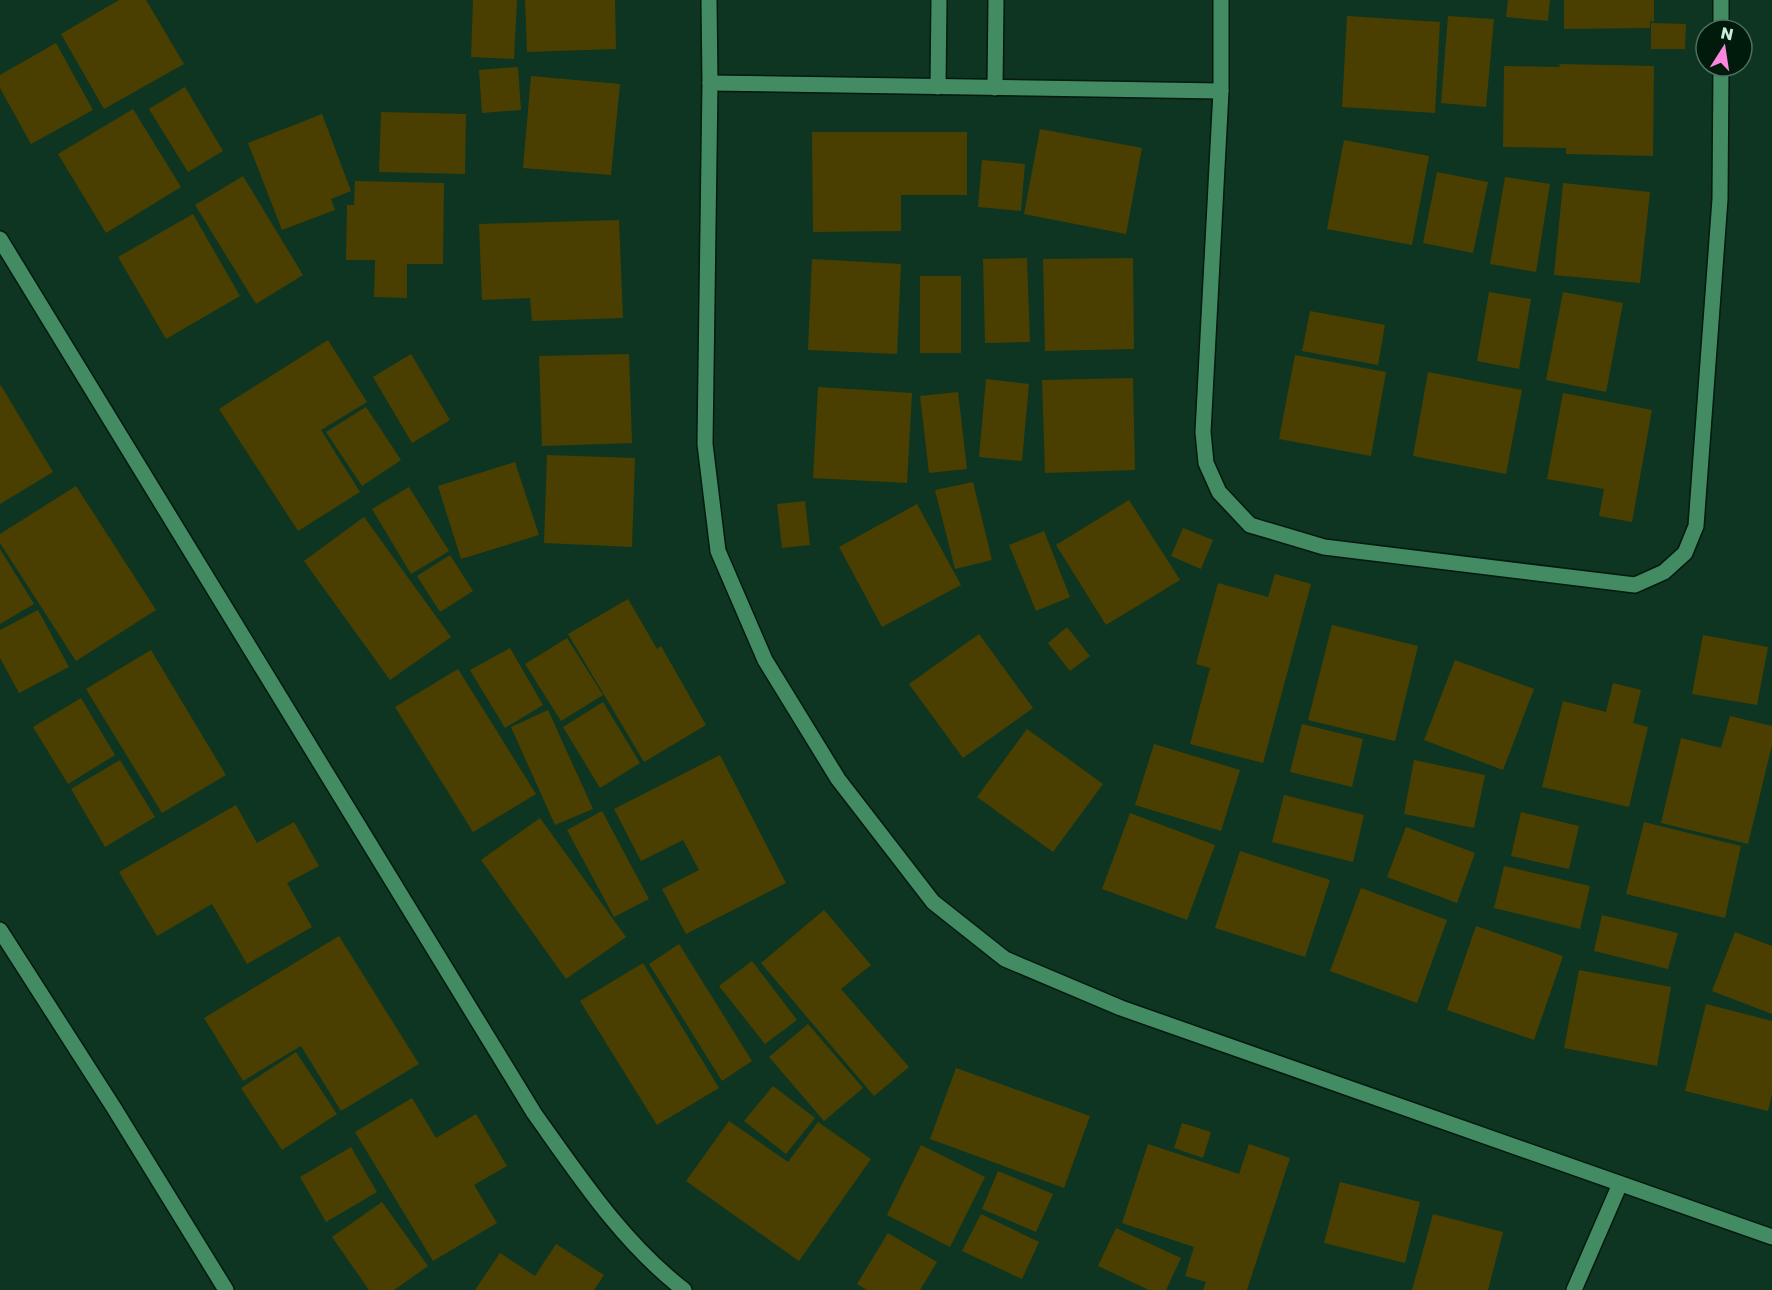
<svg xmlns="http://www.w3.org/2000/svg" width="1772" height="1290" font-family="Poppins,sans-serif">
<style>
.building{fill:#4a3f00}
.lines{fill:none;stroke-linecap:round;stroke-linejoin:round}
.minor-casing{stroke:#041a0e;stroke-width:18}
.minor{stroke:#438b63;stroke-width:15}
</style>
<rect width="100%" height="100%" fill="#0e3521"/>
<g class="building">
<polygon points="119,0 146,0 184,64 104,109 61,34"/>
<polygon points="473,0 517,0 514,59 471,57"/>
<polygon points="525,0 615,0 616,49 527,52"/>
<polygon points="1508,0 1550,0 1548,21 1506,17"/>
<polygon points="1564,0 1654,0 1654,22 1650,21 1650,28 1564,29"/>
<polygon points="1347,16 1440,22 1435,113 1342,107"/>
<polygon points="1448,16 1494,19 1486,107 1441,103"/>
<polygon points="1651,23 1686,24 1685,49 1651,49"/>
<polygon points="56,43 93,110 31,144 0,88 0,75"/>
<polygon points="1559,64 1654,66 1653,156 1566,154 1566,148 1503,147 1504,66 1560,67"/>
<polygon points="518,67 521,110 482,113 479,70"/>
<polygon points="531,76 620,84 611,175 523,168"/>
<polygon points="185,87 223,151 188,172 149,109"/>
<polygon points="133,109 181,187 106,233 58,154"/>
<polygon points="381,112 466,114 465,174 379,172"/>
<polygon points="322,114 351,191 331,199 335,210 282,230 248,143"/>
<polygon points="1040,129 1142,148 1126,234 1024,214"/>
<polygon points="812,132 967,132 967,195 901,195 901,231 813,232"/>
<polygon points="1344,140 1429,156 1412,245 1327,229"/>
<polygon points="982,160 1025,164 1021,211 978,207"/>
<polygon points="1437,172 1488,182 1473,253 1423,243"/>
<polygon points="243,176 303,275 256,304 195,205"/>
<polygon points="1505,177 1550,184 1536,272 1490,264"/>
<polygon points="355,181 444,183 443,264 407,264 407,298 374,297 375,260 346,260 347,205 354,205"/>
<polygon points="1563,183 1650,192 1640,283 1554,275"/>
<polygon points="193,214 240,296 166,339 118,257"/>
<polygon points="619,220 623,318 532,321 530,298 482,300 479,224"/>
<polygon points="1027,258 1030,342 985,343 983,259"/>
<polygon points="1133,258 1134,349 1045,351 1043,259"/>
<polygon points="812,259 901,264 897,354 808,350"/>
<rect x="920" y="276" width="41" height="77"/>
<polygon points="1489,292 1531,299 1519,369 1477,361"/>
<polygon points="1563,292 1623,303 1606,392 1546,380"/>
<polygon points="1310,311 1385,325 1378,365 1302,351"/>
<polygon points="328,340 367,402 321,430 360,492 298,531 219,409"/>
<polygon points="411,354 450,420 412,443 373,377"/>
<polygon points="629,354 632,443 542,446 539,356"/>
<polygon points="1295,355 1386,372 1371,456 1279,439"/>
<polygon points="1428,372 1522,390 1506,474 1413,456"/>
<polygon points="1133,378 1135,470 1045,473 1042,380"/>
<polygon points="986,379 1029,384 1022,461 979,457"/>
<polygon points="0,384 53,472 0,504"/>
<polygon points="818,387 912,393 907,483 813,478"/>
<polygon points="958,392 967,469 929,473 920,396"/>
<polygon points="1563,393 1652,410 1632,522 1599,516 1604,489 1547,479"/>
<polygon points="366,407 401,460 362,486 326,432"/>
<polygon points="547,455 635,458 632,547 544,543"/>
<polygon points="515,462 539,535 461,559 438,486"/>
<polygon points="973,482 992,560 955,569 935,490"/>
<polygon points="76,486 156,610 76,661 0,543 0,534"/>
<polygon points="409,487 449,551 411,574 372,509"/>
<polygon points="1129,500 1180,580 1106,625 1056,545"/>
<polygon points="805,501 810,545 782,548 777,504"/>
<polygon points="917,504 961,585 882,627 839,547"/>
<polygon points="364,517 451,637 390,680 304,561"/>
<polygon points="1183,528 1213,540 1201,569 1171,556"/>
<polygon points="1044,531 1070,597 1036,611 1009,545"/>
<polygon points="0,549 34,604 0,624"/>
<polygon points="450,555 473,591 440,612 417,576"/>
<polygon points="1275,574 1311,584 1263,763 1190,744 1210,668 1196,664 1218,583 1268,597"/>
<polygon points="628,599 657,649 661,646 706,725 644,762 568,634"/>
<polygon points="38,610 69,667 19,693 0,658 0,630"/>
<polygon points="1332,625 1418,646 1395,741 1308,720"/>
<polygon points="1067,627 1090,656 1070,671 1048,643"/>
<polygon points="979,634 1033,708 963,758 909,684"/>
<polygon points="1703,635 1768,647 1757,705 1692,694"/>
<polygon points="567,638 603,695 561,721 525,664"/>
<polygon points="510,648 543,705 505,728 470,670"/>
<polygon points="151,650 226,775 162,813 86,689"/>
<polygon points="1455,660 1534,689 1503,770 1424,740"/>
<polygon points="458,669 536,794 473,832 395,707"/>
<polygon points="1613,683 1641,690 1633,723 1648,727 1629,807 1542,787 1563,701 1606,712"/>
<polygon points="81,698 115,755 68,784 33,727"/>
<polygon points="603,702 640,763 600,788 563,727"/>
<polygon points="548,710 593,809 555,825 511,727"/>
<polygon points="1730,716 1772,726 1772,745 1748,844 1661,823 1681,738 1721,748"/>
<polygon points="1302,724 1363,739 1352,787 1290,772"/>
<polygon points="1027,729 1103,784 1053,852 977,797"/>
<polygon points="1154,744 1240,770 1221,831 1135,805"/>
<polygon points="720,755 786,883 686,934 662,889 699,870 683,840 641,861 614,809"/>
<polygon points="120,760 155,817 105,847 71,789"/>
<polygon points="1414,760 1485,775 1474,828 1404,814"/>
<polygon points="1284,795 1364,815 1353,862 1272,842"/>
<polygon points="236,805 257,843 294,822 319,866 287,883 312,927 247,964 212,904 157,936 119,872"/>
<polygon points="602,811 649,899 614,917 567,830"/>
<polygon points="1521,812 1579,826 1569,869 1511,856"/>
<polygon points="1130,813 1215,845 1187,920 1102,889"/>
<polygon points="540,818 626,937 566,979 481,860"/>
<polygon points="1644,822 1741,846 1725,918 1626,894"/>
<polygon points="1406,827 1475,853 1457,903 1387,877"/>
<polygon points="1240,851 1330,880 1305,957 1215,928"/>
<polygon points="1504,866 1590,886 1580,929 1494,908"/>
<polygon points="1361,888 1447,920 1417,1003 1330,971"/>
<polygon points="824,910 871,965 841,989 909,1067 874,1096 761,963"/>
<polygon points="1602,915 1678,933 1668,969 1594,951"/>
<polygon points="1476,926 1563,956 1534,1040 1447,1010"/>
<polygon points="1735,932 1772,946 1772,1014 1712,991"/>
<polygon points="339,936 419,1064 341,1111 301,1046 243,1081 204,1018"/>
<polygon points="679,944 752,1061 722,1081 649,964"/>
<polygon points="752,961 797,1020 765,1044 719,986"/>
<polygon points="643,963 719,1088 657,1125 580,1001"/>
<polygon points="1579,970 1671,987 1657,1066 1564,1048"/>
<polygon points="1706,1004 1772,1021 1772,1094 1768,1111 1685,1091"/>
<polygon points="808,1024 863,1088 824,1121 769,1057"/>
<polygon points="296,1052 337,1114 282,1150 241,1088"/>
<polygon points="956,1068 1090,1116 1064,1188 930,1139"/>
<polygon points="773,1086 815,1118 786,1154 744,1121"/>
<polygon points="412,1098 436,1138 476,1114 507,1166 474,1185 497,1223 433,1261 355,1132"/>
<polygon points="729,1121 788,1162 818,1122 871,1159 799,1261 686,1181"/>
<polygon points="1182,1123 1211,1132 1203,1158 1174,1148"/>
<polygon points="1148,1144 1239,1174 1249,1144 1290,1158 1247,1290 1203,1290 1206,1282 1185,1276 1194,1247 1122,1223"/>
<polygon points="921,1145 985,1177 950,1247 887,1215"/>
<polygon points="351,1147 377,1192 326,1222 300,1177"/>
<polygon points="998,1171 1053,1194 1036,1232 982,1209"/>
<polygon points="1340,1182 1420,1202 1405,1263 1324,1243"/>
<polygon points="382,1202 428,1266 394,1290 369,1290 332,1237"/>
<polygon points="981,1214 1039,1242 1022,1279 962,1251"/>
<polygon points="1433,1214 1503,1232 1488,1290 1412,1290"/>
<polygon points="1116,1228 1181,1258 1166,1290 1149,1290 1098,1266"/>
<polygon points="888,1233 937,1262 920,1290 867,1290 857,1284"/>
<polygon points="556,1244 604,1275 594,1290 475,1290 500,1253 535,1276"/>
</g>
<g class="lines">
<g class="minor-casing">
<g id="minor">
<polyline points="709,0 710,83 705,444 718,551 765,660 838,779 933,902 1005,959 1121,1008 1772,1237"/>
<polyline points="1221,0 1221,91 1203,432 1206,463 1219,492 1250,525 1324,547 1635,585 1664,572 1685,553 1696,526 1720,199 1721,66"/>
<polyline points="1721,30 1721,0"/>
<polyline points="710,83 1221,91"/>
<polyline points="938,87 939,0"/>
<polyline points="995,88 996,0"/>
<path d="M0 239 534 1113C579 1176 622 1242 684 1290"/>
<polyline points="0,930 114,1108 226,1290"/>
<polyline points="1574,1290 1620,1184"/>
</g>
</g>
<use href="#minor" class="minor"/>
</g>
<g transform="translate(1724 48) rotate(12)"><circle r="28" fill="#001b0c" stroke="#516f5d" stroke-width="1.5"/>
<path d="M0-4.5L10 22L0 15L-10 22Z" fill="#fe85e0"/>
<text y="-9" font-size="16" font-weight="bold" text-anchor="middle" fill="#caeed7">N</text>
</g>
</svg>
